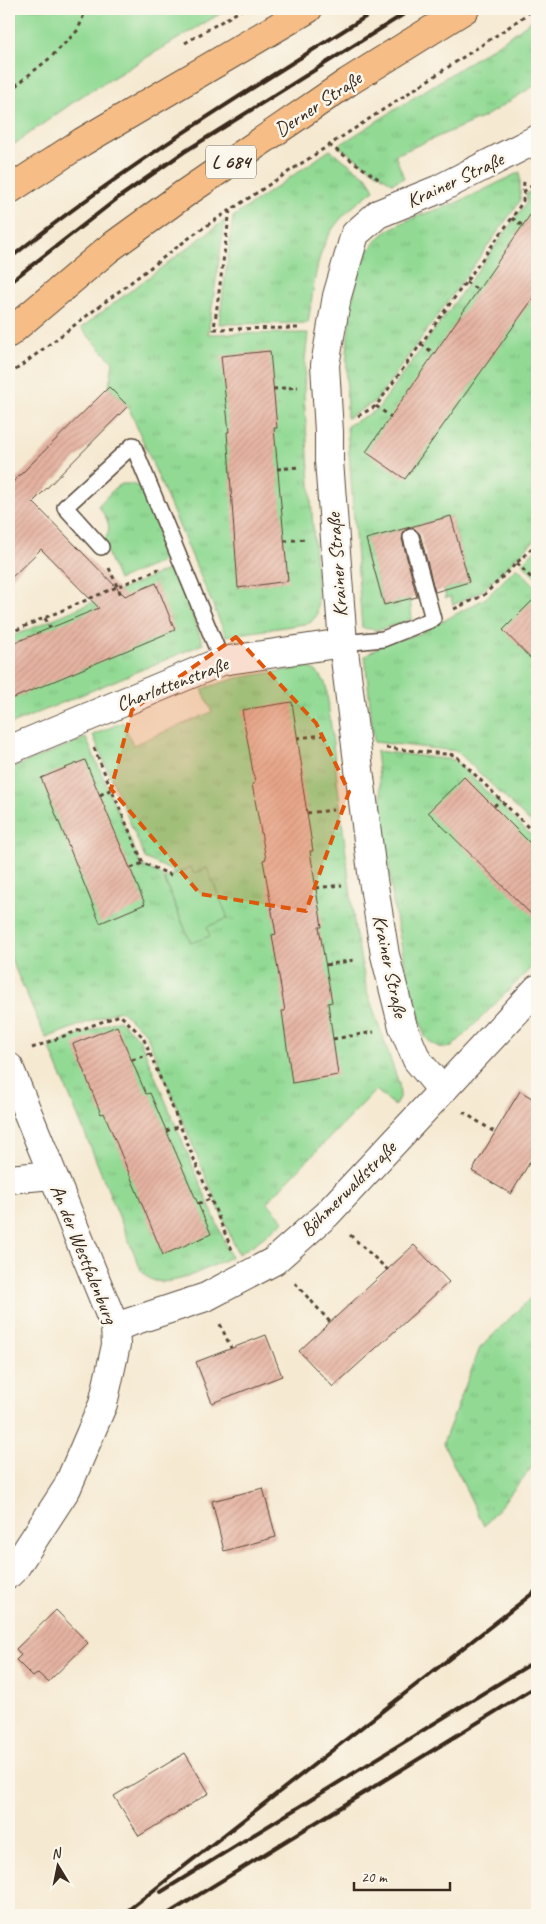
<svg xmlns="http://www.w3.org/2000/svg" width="546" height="1924" font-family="Caveat,sans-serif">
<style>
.grass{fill:url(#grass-tufts);stroke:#668259}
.park{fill:#92da94;stroke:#668259}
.building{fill:url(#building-hatch)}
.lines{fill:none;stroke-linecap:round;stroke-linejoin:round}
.lane-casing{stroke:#574739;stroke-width:18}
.street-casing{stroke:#574739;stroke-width:30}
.primary-casing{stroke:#574739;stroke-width:30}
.path{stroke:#574739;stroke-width:3;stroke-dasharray:4 4;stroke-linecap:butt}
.lane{stroke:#fff;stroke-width:15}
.street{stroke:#fff;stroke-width:28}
.primary{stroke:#f6be86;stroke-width:28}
.rail{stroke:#3b2a1e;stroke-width:4}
.marked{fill:#df570d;fill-opacity:0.2;stroke:#df570d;stroke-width:4;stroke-dasharray:10 6;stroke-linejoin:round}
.labels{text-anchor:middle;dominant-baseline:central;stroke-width:5;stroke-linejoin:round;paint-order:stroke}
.shield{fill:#fbf7ec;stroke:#75685c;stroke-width:1}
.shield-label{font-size:19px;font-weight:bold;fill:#3b2a1e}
.street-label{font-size:20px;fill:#3b2a1e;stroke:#fbf7ec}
</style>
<defs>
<pattern id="grass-tufts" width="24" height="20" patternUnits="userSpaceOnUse" patternTransform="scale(1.25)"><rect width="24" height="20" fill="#92da94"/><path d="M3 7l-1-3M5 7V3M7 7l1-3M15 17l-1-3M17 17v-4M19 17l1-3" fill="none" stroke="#7fbb7f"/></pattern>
<pattern id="building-hatch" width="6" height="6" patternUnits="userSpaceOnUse" patternTransform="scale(1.25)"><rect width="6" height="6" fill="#e5b2a1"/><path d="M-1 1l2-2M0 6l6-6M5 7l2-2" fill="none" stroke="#c5998a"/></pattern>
</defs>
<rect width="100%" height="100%" fill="#fbf7ec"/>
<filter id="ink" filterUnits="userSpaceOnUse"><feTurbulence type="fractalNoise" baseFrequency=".02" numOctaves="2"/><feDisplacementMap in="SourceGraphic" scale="10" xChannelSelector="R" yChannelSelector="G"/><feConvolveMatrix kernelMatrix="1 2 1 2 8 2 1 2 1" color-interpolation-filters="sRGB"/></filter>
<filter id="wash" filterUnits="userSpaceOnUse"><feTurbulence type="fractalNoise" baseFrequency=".0096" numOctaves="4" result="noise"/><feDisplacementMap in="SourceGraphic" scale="20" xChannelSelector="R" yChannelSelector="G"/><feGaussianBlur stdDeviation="1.12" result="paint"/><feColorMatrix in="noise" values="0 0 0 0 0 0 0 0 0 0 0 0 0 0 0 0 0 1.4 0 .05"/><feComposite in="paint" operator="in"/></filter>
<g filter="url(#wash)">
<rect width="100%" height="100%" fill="#f5e9d1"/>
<g class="grass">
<polygon points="537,16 537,84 484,117 395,155 404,178 392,183 338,146 512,35"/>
<path d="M330 150 367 177 374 190C358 202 341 215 330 233 315 257 313 295 308 323L219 324 233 217Z"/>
<path d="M520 172V201L376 401 347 418C346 372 343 266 382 235 403 218 433 212 458 202 479 193 499 182 520 172Z"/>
<polygon points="537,187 537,538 482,591 453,605 451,597 446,598 444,589 469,582 451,516 367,539 384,605 410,598 412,619 379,630 362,628 347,426 377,410 527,202 526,194"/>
<polygon points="225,220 208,334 308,333 305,360 304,396 318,600 317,615 310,623 226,636 128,406 109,387 113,362 81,328"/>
<path d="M122 484H132L141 488 170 558 118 580 103 542C114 528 107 518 98 506L115 488Z"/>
<polygon points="537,548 537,578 522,563"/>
<polygon points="174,567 203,644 9,725 9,638"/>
<polygon points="517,567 537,588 537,829 457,751 374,742 365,656 385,643 419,634 486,598"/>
<path d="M307 667C318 671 321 675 326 685L355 930 367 991 399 1084 400 1095 395 1106 376 1090 267 1202 284 1221 256 1243 238 1254 146 1033 120 1010 46 1038 9 955V769L86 738 141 865 162 875 191 943 206 927 207 868 194 874 190 867 176 873 145 858 93 735 123 722 133 745 212 712 202 689 237 678Z"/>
<path d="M376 751 454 760 537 841V962L452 1047C439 1049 434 1046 425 1037L406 969 393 903Z"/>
<path d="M119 1020 139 1038 231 1257C211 1266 170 1290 150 1279 147 1277 144 1273 141 1270L49 1046Z"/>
<polygon points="537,1291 537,1461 484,1526 443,1443 480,1348"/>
</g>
<g class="park">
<polygon points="9,9 228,9 82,96 9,148"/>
<polygon points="191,867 194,874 207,868 228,918 207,927 210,936 191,943 164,878"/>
</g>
<g id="blocks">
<g class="building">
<polygon points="537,205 537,293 405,479 366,452"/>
<polygon points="270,351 277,428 274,428 288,581 238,588 227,432 229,432 221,356"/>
<polygon points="109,387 128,406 33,502 125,596 156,583 175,630 9,700 9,645 99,608 41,549 9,580 9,477 13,482"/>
<polygon points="451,516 469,582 435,592 420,534 414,528 409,528 404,531 402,539 417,597 384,605 366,539"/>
<polygon points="537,596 537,665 503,630"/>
<polygon points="292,702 303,775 301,775 313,851 310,851 322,927 319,927 332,1002 328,1003 338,1075 292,1083 282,1011 285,1011 272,935 276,934 263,860 266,859 252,784 255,783 242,710"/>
<polygon points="85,760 145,904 100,923 41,778"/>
<polygon points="464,777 537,850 537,920 428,812"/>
<polygon points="117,1026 146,1094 150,1093 211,1234 163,1255 104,1113 101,1114 73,1044"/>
<polygon points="520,1091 537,1101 537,1150 511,1194 472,1171"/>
<polygon points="414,1245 449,1282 333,1387 299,1351"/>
<polygon points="266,1335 282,1376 212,1403 196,1362"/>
<polygon points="263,1488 276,1537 224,1551 212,1501"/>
<polygon points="56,1610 88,1643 48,1682 38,1673 33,1677 16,1660 21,1655 16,1649"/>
<polygon points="185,1753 209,1793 139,1836 114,1796"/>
</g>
</g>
</g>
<g filter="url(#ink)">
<use href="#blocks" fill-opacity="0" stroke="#574739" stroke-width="1"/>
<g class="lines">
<g class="lane-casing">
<g id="lane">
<polyline points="101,547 65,507 133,445 222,661"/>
<polyline points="343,643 383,639 433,619 411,537"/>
</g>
</g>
<g class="street-casing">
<g id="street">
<polyline points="9,750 222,661 343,643"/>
<polyline points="9,1067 115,1327 116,1345 103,1404 67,1488 15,1568 9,1574"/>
<polyline points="442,1090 417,1060 403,1027 385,955 373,880 343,643 329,461 329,432 325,365 337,296 355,234 378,214 437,190 537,139"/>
<polyline points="9,1179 52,1175"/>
<polyline points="115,1327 206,1297 274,1261 327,1214 537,989"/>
</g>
</g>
<g class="primary-casing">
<g id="primary">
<polyline points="9,190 82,142 308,9"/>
<polyline points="9,333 107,250 184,194 348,82 465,9"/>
</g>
</g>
<g class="path">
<polyline points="185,43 243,9"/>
<polyline points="9,91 50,58 78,30 86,9"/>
<polyline points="329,145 380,180"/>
<polyline points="523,192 537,182"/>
<polyline points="230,210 214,329 300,328"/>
<polyline points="512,218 523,226"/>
<polyline points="466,282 478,290"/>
<polyline points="421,344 435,354"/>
<polyline points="9,375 197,232 506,29 534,9"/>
<polyline points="273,389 298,387"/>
<polyline points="376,406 391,417"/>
<polyline points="358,416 376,406 512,218 523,201 524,180"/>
<polyline points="277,469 299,467"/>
<polyline points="284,541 306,539"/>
<polyline points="517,563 537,584"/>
<polyline points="109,568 122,597"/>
<polyline points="454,609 484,595 537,543"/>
<polyline points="45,618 50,628"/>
<polyline points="9,633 159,569"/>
<polyline points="297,738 324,735"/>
<polyline points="94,748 143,863 171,875"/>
<polyline points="386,748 455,755 537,836"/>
<polyline points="100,795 112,789"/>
<polyline points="494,806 501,800"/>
<polyline points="307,813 333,810"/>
<polyline points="131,868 143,863"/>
<polyline points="316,888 342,885"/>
<polyline points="326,965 354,960"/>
<polyline points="333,1039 374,1032"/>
<polyline points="32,1048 120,1015 143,1037 232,1250"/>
<polyline points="132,1060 150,1054"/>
<polyline points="463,1112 496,1133"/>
<polyline points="166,1131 180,1126"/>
<polyline points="198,1204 210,1199"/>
<polyline points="350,1235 388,1270"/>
<polyline points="295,1283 330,1322"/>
<polyline points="220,1324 231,1348"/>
</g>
<use href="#lane" class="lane"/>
<use href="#street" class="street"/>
<use href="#primary" class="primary"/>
<g class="rail">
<path d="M9 259C125 165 252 88 378 9"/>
<polyline points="9,283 118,198 184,152 412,9"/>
<polyline points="161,1892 537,1660"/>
<polyline points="122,1915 537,1590"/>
<polyline points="166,1915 537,1686"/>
</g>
</g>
</g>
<path class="marked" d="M236 637 316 723 349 792 306 911 200 894 111 789 132 710Z"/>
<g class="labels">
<rect class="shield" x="206" y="145.5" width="50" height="33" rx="4"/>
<g class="shield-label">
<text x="231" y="162">L 684</text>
</g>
<g class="street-label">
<text transform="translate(318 104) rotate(-34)">Derner Straße</text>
<text transform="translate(455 180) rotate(-25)">Krainer Straße</text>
<text transform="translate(337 565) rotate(-94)">Krainer Straße</text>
<text transform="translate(172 684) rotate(-21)">Charlottenstraße</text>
<text transform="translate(390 966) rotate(78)">Krainer Straße</text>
<text transform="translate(348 1189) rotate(-45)">Böhmerwaldstraße</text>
<text transform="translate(84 1254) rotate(68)">An der Westfalenburg</text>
</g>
</g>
<rect width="546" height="1924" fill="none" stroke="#fbf7ec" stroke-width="30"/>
<g transform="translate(58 1866) rotate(350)" stroke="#fbf7ec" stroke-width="4" paint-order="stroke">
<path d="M0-4L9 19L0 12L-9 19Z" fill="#3b2a1e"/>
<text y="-8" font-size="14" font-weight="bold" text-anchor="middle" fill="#3b2a1e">N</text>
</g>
<path d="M354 1882v8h96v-8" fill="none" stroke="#3b2a1e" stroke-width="2.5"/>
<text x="361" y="1882" font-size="15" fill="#3b2a1e" stroke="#fbf7ec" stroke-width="4" paint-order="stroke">20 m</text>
</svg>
